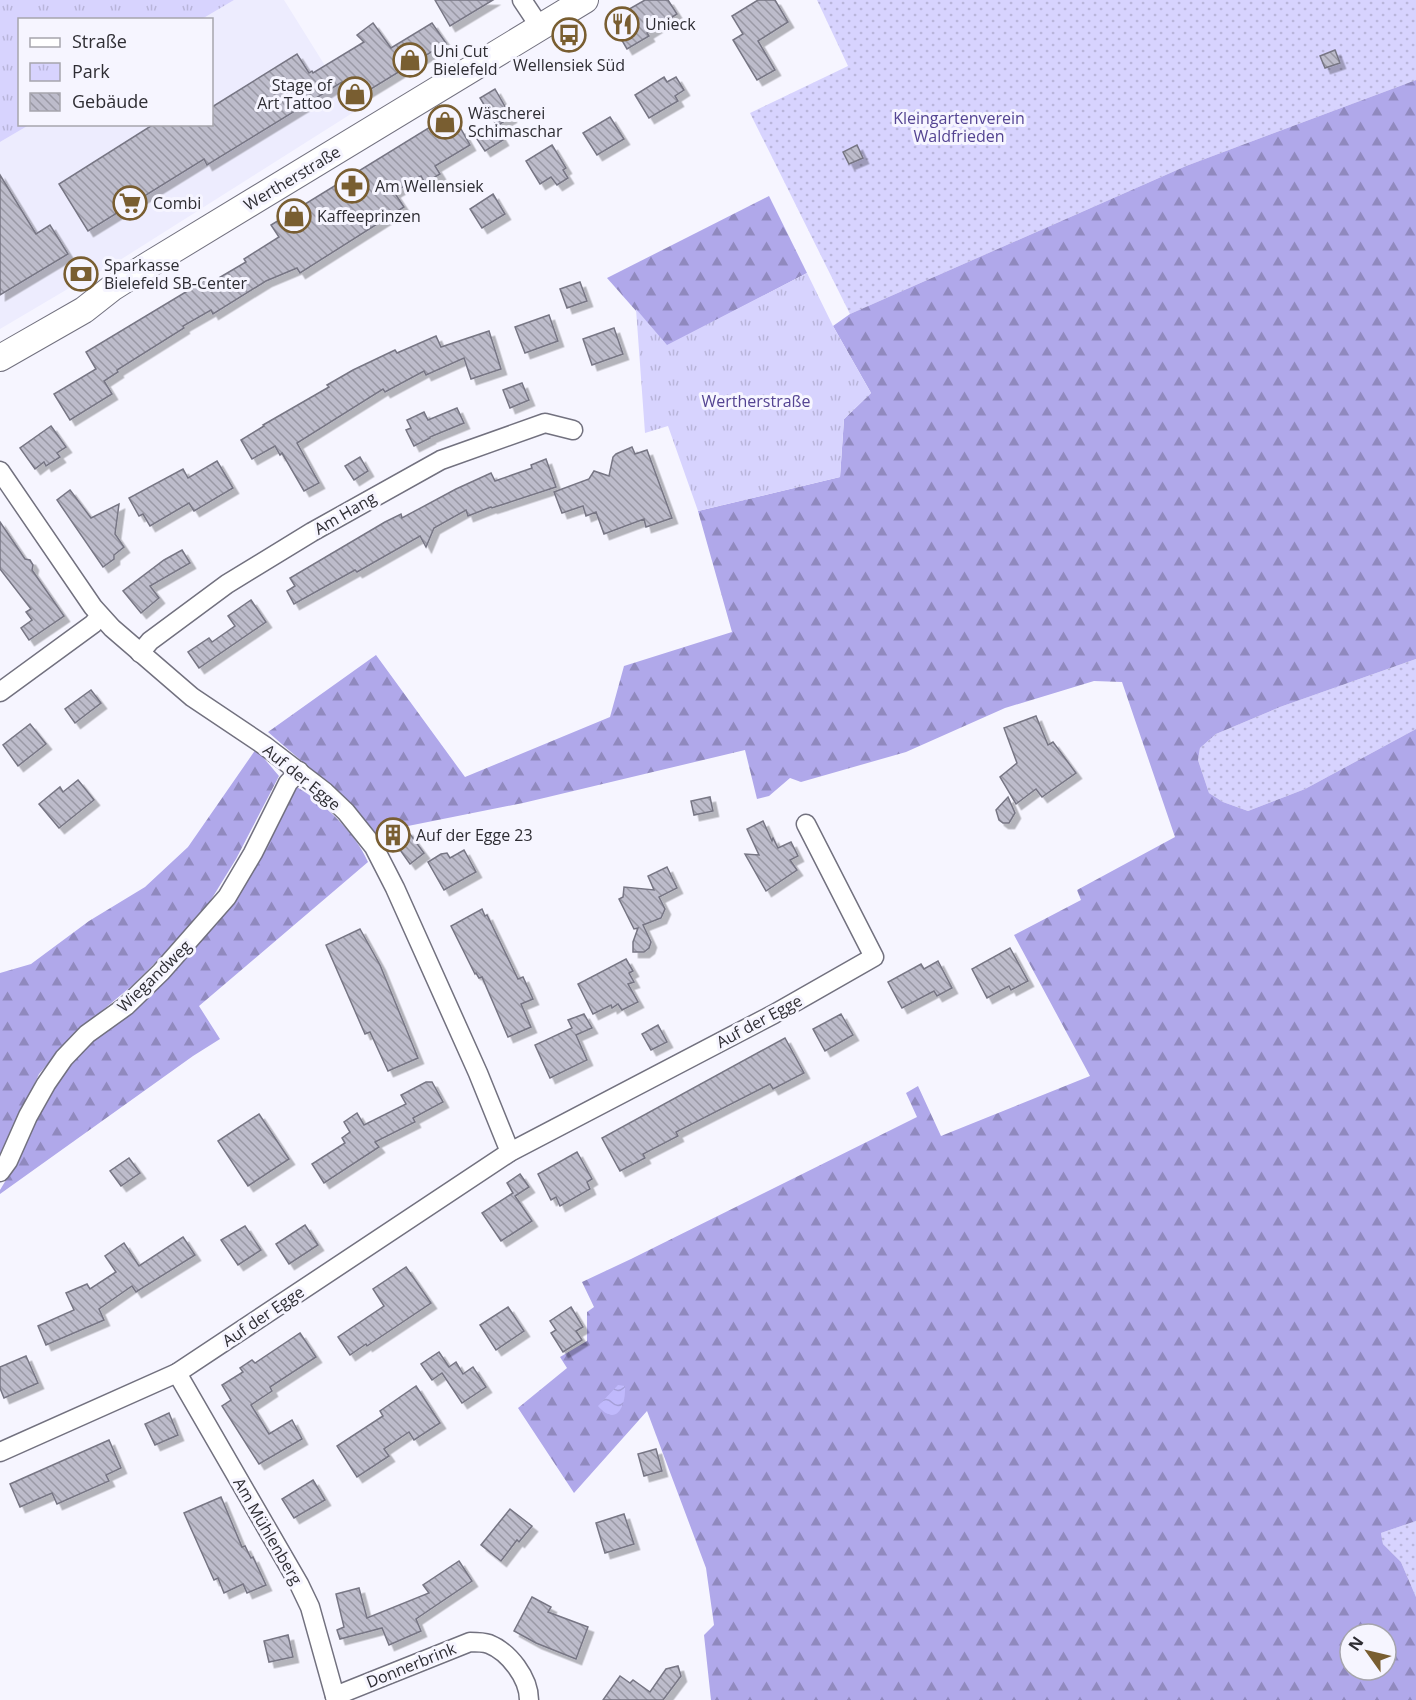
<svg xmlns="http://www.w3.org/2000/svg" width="1416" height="1700" font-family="'Open Sans',sans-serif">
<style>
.built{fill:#edecfe}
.grass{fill:url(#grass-dots)}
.forest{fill:url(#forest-firs);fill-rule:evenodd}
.park{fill:url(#park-tufts)}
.water{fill:url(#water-waves)}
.building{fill:url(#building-back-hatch);stroke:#777684;stroke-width:1.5;filter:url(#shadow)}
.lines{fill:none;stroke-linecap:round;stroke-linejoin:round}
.minor-casing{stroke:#72717f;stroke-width:21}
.secondary-casing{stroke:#72717f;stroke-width:28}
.minor{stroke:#fff;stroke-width:18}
.secondary{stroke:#fff;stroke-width:26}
.labels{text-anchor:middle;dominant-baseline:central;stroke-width:6;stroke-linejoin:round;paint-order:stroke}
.poi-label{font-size:16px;fill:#2e2d33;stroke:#f6f5ff;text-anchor:start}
.park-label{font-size:16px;fill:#544492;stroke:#f6f5ff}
.street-label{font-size:16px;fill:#2e2d33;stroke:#f6f5ff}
</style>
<defs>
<pattern id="grass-dots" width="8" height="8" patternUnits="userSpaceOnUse" patternTransform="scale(1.5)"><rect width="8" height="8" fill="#d7d3fe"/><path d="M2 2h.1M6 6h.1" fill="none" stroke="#b9b5da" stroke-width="1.8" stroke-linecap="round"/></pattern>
<pattern id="forest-firs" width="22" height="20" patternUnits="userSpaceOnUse" patternTransform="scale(1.5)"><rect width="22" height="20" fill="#b0a8ea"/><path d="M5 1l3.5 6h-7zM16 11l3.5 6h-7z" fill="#9089be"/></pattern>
<pattern id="park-tufts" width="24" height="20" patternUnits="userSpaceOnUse" patternTransform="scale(1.5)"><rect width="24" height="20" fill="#d7d3fe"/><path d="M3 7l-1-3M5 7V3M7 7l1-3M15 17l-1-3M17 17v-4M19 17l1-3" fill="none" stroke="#b9b5da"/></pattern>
<pattern id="water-waves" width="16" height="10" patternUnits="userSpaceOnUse" patternTransform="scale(1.5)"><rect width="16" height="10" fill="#c0b9fc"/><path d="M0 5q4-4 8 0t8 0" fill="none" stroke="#a59fd8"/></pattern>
<pattern id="building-back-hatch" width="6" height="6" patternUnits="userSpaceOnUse" patternTransform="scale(1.5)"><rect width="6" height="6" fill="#bdbccb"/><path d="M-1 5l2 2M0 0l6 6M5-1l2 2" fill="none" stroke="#9a99a5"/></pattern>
<filter id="shadow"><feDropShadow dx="5.5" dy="5.5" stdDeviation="0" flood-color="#0004"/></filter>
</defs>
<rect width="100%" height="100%" fill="#f6f5ff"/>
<polygon class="built" points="234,0 284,0 354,112 109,267 88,277 0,329 0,142 29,125 212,124 212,20 202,19"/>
<g class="grass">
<polygon points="817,0 1416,0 1416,80 1186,166 850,314 750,113 848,66"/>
<polygon points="1416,659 1416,729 1305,789 1248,811 1223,802 1209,793 1198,760 1200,748 1216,734 1280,707"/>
<polygon points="1416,1521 1416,1597 1401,1562 1383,1544 1381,1533"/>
</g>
<g class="forest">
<path d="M1416 80V659L1280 707 1216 734 1200 748 1198 760 1209 793 1223 802 1248 811 1305 789 1416 729V1521L1381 1533 1383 1544 1401 1562 1416 1597V1700H711L704 1635 714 1625 706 1568 647 1411 574 1493 518 1408 567 1368 560 1357 587 1341V1312L594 1307 582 1282 631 1259 917 1117 906 1093 918 1086 941 1136 1090 1076 1014 935 1081 900 1077 890 1175 837 1122 682 1094 681 1005 708 906 752 801 782 790 778 769 796 757 799 745 750 523 803 393 829 378 838C349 797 306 766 268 732L376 655 465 777 610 717 624 666 732 632 698 511 840 477 844 419 871 393 833 326 850 314 1186 166ZM1350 1634H1386V1670H1350Z"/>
<polygon points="769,196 807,273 667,346 607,278"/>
<polygon points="256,749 279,776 236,859 206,908 174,944 134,984 72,1036 39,1074 0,1159 0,973 31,964 89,921 145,887 188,847"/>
<path d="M297 787C326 805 354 831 368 862L199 1006 220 1039 193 1056 0 1194V1190L15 1165 32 1122 54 1085 84 1047 252 869Z"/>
</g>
<g class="park">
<polygon points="0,0 234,0 202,19 20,20 20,124 29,125 0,142"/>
<polygon points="807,273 833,326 871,393 844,419 840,477 698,511 668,426 645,433 636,309 667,345"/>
</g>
<path class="water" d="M618 1385 625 1386C626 1405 617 1428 598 1406Z"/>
<g class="building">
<polygon points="435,0 493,0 450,26"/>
<polygon points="645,0 668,0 677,14 647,33 649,36 627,49 610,20"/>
<polygon points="758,0 775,0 788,22 758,41 775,70 757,80 733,40 743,34 732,16"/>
<polygon points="373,23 391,48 432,23 446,43 353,100 342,82 207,165 204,159 88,231 59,184 154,124 212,124 212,107 297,54 309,73 312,71 313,73 364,42 357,35"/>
<polygon points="1335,50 1340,63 1325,68 1320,56"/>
<polygon points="664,77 667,82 676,77 684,90 675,96 678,101 649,118 635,95"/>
<polygon points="495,89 511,117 497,126 480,98"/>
<polygon points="448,116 456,129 461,129 470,145 435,166 440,174 425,183 421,176 394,192 404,207 300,273 297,268 266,281 213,314 211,310 183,326 184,328 117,370 118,372 104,381 112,394 70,420 54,394 96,369 86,352 204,281 210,280 212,282 246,262 244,259 279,237 271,225"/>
<polygon points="610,117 624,139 597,155 583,133"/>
<polygon points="495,127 503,140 485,151 477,139"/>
<polygon points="552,145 566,168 563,170 568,178 557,185 551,177 540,184 526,161"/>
<polygon points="857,145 863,158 849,164 843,152"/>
<polygon points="0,175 36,234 50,225 68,254 0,295"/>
<polygon points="493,194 505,214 482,228 470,209"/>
<polygon points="580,282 587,301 567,308 560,289"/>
<polygon points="549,315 558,341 525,353 515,327"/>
<polygon points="614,328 623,354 592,365 583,339"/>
<polygon points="489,331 501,369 471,379 464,358 426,375 424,371 385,392 383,389 297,443 319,483 304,491 282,453 280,455 275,446 252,459 241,440 264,426 263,425 329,387 327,385 353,370 395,350 397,353 436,336 441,347"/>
<polygon points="522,383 529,400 510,408 503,390"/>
<polygon points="457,408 464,423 430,437 430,438 414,446 406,430 411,428 407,420 424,412 428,420"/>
<polygon points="51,426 66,447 57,453 60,457 46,466 44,462 35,469 20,448"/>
<polygon points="632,447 635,454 647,450 672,518 646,527 644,519 604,534 596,512 586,516 583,506 562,513 554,492 589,479 594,471 609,476 613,457 616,454"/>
<polygon points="360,457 368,471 354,480 345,466"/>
<polygon points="546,459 556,487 492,508 491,507 468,516 466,510 434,528 426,547 420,536 357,572 355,570 294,604 287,591 295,586 290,578 385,522 401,514 402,518 456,489 491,473 495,481 532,468 531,465"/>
<polygon points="217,461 233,488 194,511 189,503 150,526 143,514 139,516 129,498 183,469 188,478"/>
<polygon points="70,490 91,518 119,504 115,534 124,547 114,555 114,559 103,567 57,500"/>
<polygon points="0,522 25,559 30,560 33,565 32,570 64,616 29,640 21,628 32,620 26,612 31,609 0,569"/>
<polygon points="182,550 190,563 150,586 159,598 141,613 123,591 164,560"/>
<polygon points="251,600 266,622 199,668 188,652 209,638 212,642 235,626 228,616"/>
<polygon points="91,690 101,703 75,723 65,709"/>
<polygon points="1036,716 1048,745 1053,742 1076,773 1042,797 1036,789 1016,804 1000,777 1017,763 1004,728"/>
<polygon points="30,724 46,744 18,766 3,745"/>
<polygon points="78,780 94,800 59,828 39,804 60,787 63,792"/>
<polygon points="710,797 713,811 694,815 691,801"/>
<polygon points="1008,797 1015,813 1009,823 1003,823 999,820 996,810"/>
<polygon points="763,821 772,841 773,838 778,848 791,842 798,856 790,860 797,870 766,891 745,854 759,855 747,829"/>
<polygon points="407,830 424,853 410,864 393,840"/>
<polygon points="464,850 476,872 444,890 428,862 441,854 447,853 450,858"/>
<polygon points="667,867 677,888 659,897 665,909 661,918 643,925 651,942 649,948 644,952 633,952 633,942 638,928 634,929 619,899 623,897 624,887 654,890 648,876"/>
<polygon points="482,909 485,916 487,915 518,979 523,977 533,999 521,1004 531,1027 508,1037 482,977 479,978 476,973 475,974 451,926"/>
<polygon points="360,929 380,965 418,1058 388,1071 370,1032 365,1034 326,945"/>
<polygon points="1010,948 1028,981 1011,990 1009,986 987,998 972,969"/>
<polygon points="626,959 633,971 629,973 634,982 628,984 638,1002 622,1010 618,1004 612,1008 611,1005 593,1014 578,984"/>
<polygon points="938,961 952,988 937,996 934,991 902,1008 888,982 921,964 924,969"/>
<polygon points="584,1014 592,1028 576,1035 587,1060 550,1078 535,1045 572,1028 568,1020"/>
<polygon points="841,1014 853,1035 825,1051 813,1029"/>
<polygon points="658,1025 667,1042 651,1050 642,1034"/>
<polygon points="785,1038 804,1073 773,1089 770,1084 676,1132 678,1136 643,1154 645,1158 620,1171 602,1138"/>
<polygon points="426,1082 432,1082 443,1102 413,1118 415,1122 375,1142 379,1147 324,1183 312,1164 345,1143 342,1138 350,1132 344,1122 357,1113 364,1125 406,1104 401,1095"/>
<polygon points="259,1114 289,1159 248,1186 218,1141"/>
<polygon points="577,1152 592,1179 587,1182 590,1189 560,1206 556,1197 551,1200 538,1174"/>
<polygon points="129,1158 140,1173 121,1186 110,1171"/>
<polygon points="520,1174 529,1187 515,1196 532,1221 501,1241 482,1213 513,1193 507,1183"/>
<polygon points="305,1225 318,1245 289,1264 276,1244"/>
<polygon points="245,1226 261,1250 238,1265 221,1240"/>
<polygon points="183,1237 195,1255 136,1292 132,1286 99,1309 104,1320 46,1345 38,1326 74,1310 66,1293 87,1284 90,1289 116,1272 105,1256 124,1243 139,1266"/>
<polygon points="406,1267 431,1303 367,1346 366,1344 350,1355 338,1337 384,1306 373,1289"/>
<polygon points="508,1307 524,1331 496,1350 480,1325"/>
<polygon points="571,1307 583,1327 576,1331 582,1340 563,1352 551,1333 556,1330 550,1321"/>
<polygon points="300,1333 316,1357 270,1387 272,1391 251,1405 269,1434 292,1420 302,1439 259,1464 222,1406 231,1400 222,1385 243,1372 240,1368 252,1360 255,1363"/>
<polygon points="439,1352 449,1367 456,1362 463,1374 473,1367 486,1387 462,1403 442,1373 432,1380 421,1364"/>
<polygon points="26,1356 38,1383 4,1398 0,1388 0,1367"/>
<polygon points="416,1386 440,1423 414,1440 409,1432 384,1449 389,1456 357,1477 337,1446 383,1416 380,1411"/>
<polygon points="169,1413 178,1435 155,1445 145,1424"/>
<polygon points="109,1440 121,1468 106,1475 109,1481 57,1504 52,1493 20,1507 10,1484"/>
<polygon points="656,1449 662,1471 644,1476 638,1454"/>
<polygon points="313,1480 325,1500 294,1518 282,1499"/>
<polygon points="221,1497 242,1547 245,1546 251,1558 253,1557 266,1585 247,1593 243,1584 224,1593 218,1578 214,1580 184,1513"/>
<polygon points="510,1509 532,1526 519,1542 517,1540 501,1561 481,1545"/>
<polygon points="624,1514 634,1544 605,1553 596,1523"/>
<polygon points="459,1561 472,1581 416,1619 421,1631 389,1645 382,1628 340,1639 337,1630 344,1627 336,1594 359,1588 367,1618 429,1593 423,1585"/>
<polygon points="532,1597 551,1607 548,1612 588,1627 576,1659 536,1643 514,1631"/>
<polygon points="288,1635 293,1657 269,1662 264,1641"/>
<polygon points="678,1666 681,1676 663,1700 603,1700 620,1676 630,1683 633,1680 650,1692 666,1669"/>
</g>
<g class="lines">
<g class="minor-casing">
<g id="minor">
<polyline points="522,0 540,27"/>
<polyline points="0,471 93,607 112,628 192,697 265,746 325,792 346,812 374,847 395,888 478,1073 510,1152"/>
<polyline points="140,653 150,641 227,584 312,532 441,460 545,423 573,430"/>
<polyline points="0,692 93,624 100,616"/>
<polyline points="0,1172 8,1161 28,1116 46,1084 64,1058 87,1034 126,1006 161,972 227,897 253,853 288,783 299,771"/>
<polyline points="177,1373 299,1584 310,1607 336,1700"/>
<polyline points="0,1452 177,1373 510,1152 774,1014 874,957 806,824"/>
<path d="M335 1696 470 1642C476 1642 483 1642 489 1644 509 1652 529 1678 529 1700"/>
</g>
</g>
<g class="secondary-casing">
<polyline id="secondary" points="0,358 84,310 112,288 150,264 585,0"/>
</g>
<use href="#minor" class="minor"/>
<use href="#secondary" class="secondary"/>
</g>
<defs>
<g id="restaurant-ring" transform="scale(1.725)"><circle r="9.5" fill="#f6f5ff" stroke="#795e31" stroke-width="1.5"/><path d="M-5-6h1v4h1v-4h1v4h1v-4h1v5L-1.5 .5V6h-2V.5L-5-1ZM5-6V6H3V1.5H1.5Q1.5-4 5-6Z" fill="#795e31"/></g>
<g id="bus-ring" transform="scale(1.725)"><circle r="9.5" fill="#f6f5ff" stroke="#795e31" stroke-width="1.5"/><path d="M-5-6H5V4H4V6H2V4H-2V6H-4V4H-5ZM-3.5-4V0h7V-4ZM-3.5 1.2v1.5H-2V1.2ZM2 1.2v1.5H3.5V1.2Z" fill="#795e31"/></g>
<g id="shop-ring" transform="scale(1.725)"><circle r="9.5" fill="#f6f5ff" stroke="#795e31" stroke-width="1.5"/><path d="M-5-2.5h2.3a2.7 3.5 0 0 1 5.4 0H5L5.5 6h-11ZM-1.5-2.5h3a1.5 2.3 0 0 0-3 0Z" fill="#795e31"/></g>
<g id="pharmacy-ring" transform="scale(1.725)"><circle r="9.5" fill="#f6f5ff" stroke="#795e31" stroke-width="1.5"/><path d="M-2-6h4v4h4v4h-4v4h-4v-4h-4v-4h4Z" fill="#795e31"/></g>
<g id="supermarket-ring" transform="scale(1.725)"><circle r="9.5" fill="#f6f5ff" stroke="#795e31" stroke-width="1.5"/><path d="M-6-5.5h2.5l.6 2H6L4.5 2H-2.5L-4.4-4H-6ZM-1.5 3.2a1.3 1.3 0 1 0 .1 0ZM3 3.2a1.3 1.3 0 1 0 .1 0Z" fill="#795e31"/></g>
<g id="bank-ring" transform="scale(1.725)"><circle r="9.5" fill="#f6f5ff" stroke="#795e31" stroke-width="1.5"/><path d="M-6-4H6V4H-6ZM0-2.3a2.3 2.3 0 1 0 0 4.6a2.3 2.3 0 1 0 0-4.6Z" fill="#795e31"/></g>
<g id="building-ring" transform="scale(1.725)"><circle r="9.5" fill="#f6f5ff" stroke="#795e31" stroke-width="1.5"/><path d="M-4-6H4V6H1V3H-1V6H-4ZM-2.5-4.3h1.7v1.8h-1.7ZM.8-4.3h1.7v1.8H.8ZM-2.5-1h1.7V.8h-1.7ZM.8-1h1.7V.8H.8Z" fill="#795e31"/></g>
</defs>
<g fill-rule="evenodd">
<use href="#restaurant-ring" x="622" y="24"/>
<use href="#bus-ring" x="569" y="35"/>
<use href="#shop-ring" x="410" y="60"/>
<use href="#shop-ring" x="355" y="94"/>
<use href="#shop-ring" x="445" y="122"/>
<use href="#pharmacy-ring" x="352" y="186"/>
<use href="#supermarket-ring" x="130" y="203"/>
<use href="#shop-ring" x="294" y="216"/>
<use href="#bank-ring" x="81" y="274"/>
<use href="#building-ring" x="393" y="835"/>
</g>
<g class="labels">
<g class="poi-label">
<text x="645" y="24">Unieck</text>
<text x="433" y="51">Uni Cut<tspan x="433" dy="18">Bielefeld</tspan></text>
<text x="569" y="65" text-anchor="middle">Wellensiek Süd</text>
<text x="332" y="85" text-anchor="end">Stage of<tspan x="332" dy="18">Art Tattoo</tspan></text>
<text x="468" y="113">Wäscherei<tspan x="468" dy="18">Schimaschar</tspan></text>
<text x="375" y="186">Am Wellensiek</text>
<text x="153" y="203">Combi</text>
<text x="317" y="216">Kaffeeprinzen</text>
<text x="104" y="265">Sparkasse<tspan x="104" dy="18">Bielefeld SB-Center</tspan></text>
<text x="416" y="835">Auf der Egge 23</text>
</g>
<g class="park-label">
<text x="959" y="118">Kleingartenverein<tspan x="959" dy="18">Waldfrieden</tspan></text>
<text x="756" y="401">Wertherstraße</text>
</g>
<g class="street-label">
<text transform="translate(292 178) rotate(-31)">Wertherstraße</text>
<text transform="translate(345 513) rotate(-30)">Am Hang</text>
<text transform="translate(302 777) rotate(39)">Auf der Egge</text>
<text transform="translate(154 976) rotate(-44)">Wiegandweg</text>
<text transform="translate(759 1021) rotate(-28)">Auf der Egge</text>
<text transform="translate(263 1316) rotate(-34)">Auf der Egge</text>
<text transform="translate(268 1531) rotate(60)">Am Mühlenberg</text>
<text transform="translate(411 1665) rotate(-22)">Donnerbrink</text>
</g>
</g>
<rect x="18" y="18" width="195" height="108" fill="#f6f5ff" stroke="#a6a5ad" stroke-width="1.5"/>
<rect x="30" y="38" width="30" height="9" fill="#ffffff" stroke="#a6a5ad" stroke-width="1.5"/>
<text x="72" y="48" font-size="18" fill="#2e2d33">Straße</text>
<rect x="30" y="63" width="30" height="18" fill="url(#park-tufts)" stroke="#a6a5ad" stroke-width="1.5"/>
<text x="72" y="78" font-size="18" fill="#2e2d33">Park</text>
<rect x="30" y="93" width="30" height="18" fill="url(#building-back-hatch)" stroke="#a6a5ad" stroke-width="1.5"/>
<text x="72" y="108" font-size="18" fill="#2e2d33">Gebäude</text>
<g transform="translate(1368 1652) rotate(304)"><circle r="28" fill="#f6f5ff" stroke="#a6a5ad" stroke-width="1.5"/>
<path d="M0-4.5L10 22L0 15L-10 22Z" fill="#795e31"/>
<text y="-9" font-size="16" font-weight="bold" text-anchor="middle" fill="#2e2d33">N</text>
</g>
</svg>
